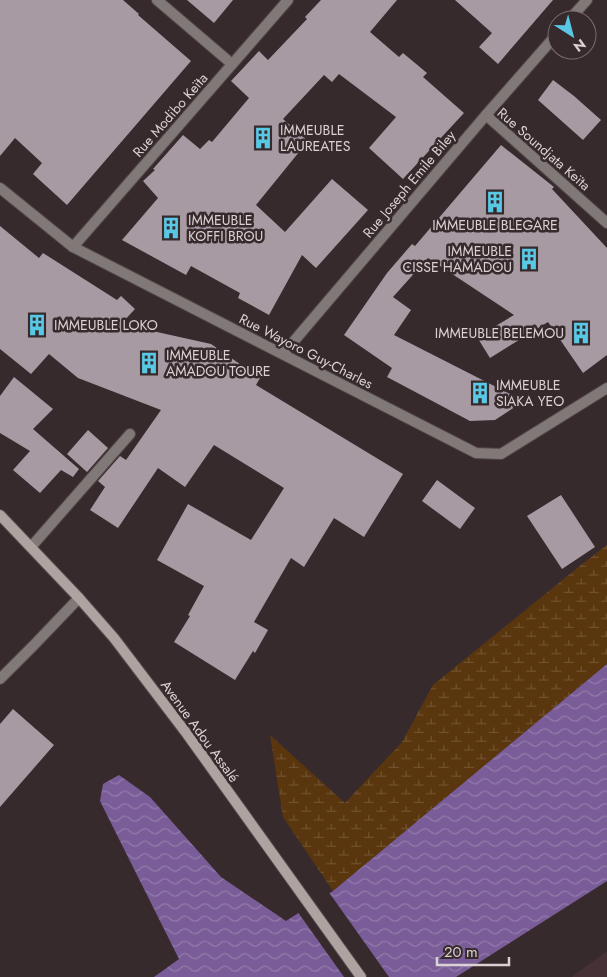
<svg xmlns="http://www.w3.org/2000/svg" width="607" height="977" font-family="Jost,sans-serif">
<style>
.built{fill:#463236}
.wetland{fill:url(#wetland-marsh)}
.water{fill:url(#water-waves)}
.pier{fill:#372a2d}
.building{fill:#a79aa3}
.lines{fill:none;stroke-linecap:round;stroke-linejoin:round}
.lane-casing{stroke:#54484b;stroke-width:12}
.street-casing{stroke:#54484b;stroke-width:12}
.secondary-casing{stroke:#54484b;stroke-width:12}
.lane{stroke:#807977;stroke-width:10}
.street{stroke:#807977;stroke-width:10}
.secondary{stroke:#aea3a0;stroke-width:10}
.labels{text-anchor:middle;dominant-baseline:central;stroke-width:5;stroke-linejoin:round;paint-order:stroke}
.street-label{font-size:14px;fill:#dad1d2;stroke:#372a2d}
.poi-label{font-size:14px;fill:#dad1d2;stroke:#372a2d;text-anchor:start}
</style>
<defs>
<pattern id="wetland-marsh" width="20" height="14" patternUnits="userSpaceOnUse" patternTransform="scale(1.25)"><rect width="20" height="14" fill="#59360e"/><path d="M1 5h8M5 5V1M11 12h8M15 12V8" fill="none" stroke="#705230"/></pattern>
<pattern id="water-waves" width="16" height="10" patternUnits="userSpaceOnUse" patternTransform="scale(1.25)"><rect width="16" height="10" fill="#7a5d98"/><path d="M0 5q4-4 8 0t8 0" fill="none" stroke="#927baa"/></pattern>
</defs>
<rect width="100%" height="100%" fill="#372a2d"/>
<polygon class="built" points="607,951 607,977 572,977"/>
<polygon class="wetland" points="607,545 607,664 333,891 283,817 270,735 345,803 402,742 433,685 581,565"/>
<polygon class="water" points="607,664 607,881 456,977 154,977 179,959 100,801 103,784 119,775 150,797 221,877 286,921 333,891"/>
<polygon class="pier" points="328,891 389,977 344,977 297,911"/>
<g class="building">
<polygon points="0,0 123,0 139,14 138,15 191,61 67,205 33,174 42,163 15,138 0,156"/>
<polygon points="187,0 233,0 214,23"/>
<polygon points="321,0 397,0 370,32 399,57 403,53 427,73 423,77 464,113 403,179 369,148 396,117 339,74 332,82 324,75 283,119 308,141 256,205 285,232 332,179 368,210 316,268 302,255 269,315 238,298 240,293 191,266 186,275 122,240 158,198 143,181 155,170 153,169 183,135 200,149 209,140 212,142 249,98 231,81 259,51 268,60 307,19 305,17"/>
<polygon points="455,0 553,0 498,64 479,47 492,33"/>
<polygon points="553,80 574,96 601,120 583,140 538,100"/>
<polygon points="501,145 554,187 552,189 607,248 607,355 583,373 548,322 490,358 477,337 514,315 428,258 393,297 411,310 394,335 524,401 495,420 470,421 387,377 392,368 344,335 387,273 412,244 415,246"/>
<polygon points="0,226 39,258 43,253 117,300 121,296 135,309 121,324 211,344 260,378 256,385 403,474 364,537 334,518 304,567 291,558 254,622 268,630 255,653 253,651 235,680 174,642 190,616 188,615 204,586 157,560 188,504 251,540 284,488 214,445 185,487 158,468 118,528 90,510 105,487 98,481 120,456 126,460 161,410 78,378 49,354 31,374 0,349"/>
<polygon points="14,377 53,409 33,429 79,469 73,477 61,470 40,493 13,470 30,451 0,433 0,396"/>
<polygon points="88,430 108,448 87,472 67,454"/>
<polygon points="437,480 475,508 460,529 422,501"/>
<polygon points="561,495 595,547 562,569 527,516"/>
<polygon points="13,709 54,745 0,807 0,724"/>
</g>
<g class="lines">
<g class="lane-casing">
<g id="lane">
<polyline points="31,547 130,434"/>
<polyline points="0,679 34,645 79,598"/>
</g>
</g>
<g class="street-casing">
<g id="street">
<polyline points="157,0 232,64"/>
<polyline points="569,20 587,0"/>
<polyline points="486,115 607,223"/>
<polyline points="0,188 73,247 476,453 501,454 607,388"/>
<polyline points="73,247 288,0"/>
<polyline points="283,354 486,115 557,34"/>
</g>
</g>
<g class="secondary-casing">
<polyline id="secondary" points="0,515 79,598 114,638 187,734 361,977"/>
</g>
<use href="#lane" class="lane"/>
<use href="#street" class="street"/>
<use href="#secondary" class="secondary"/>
</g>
<defs>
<g id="building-bare" transform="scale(1.725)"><path d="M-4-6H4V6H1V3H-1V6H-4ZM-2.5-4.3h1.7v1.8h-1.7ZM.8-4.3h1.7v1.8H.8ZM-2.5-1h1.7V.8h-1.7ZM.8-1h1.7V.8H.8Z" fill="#59c8e5" stroke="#372a2d" stroke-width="2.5" paint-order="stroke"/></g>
</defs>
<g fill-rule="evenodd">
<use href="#building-bare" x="263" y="138"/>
<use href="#building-bare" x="495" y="202"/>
<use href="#building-bare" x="171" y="228"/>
<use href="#building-bare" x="529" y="259"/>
<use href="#building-bare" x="37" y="325"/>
<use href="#building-bare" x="581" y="333"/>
<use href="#building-bare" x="149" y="363"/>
<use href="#building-bare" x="480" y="393"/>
</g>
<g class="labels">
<g class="street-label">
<text transform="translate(170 115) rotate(-49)">Rue Modibo Keïta</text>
<text transform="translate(544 149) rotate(41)">Rue Soundjata Keïta</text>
<text transform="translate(409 184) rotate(-50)">Rue Joseph Emile Biley</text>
<text transform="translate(306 351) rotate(27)">Rue Wayoro Guy-Charles</text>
<text transform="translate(200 731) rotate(54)">Avenue Adou Assalé</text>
</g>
<g class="poi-label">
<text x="280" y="130">IMMEUBLE<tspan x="280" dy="16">LAUREATES</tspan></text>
<text x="188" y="220">IMMEUBLE<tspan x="188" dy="16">KOFFI BROU</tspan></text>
<text x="495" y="225" text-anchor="middle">IMMEUBLE BLEGARE</text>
<text x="512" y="251" text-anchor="end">IMMEUBLE<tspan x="512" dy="16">CISSE HAMADOU</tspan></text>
<text x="54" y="325">IMMEUBLE LOKO</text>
<text x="564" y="333" text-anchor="end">IMMEUBLE BELEMOU</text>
<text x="166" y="355">IMMEUBLE<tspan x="166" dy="16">AMADOU TOURE</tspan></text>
<text x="496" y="385">IMMEUBLE<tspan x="496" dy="16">SIAKA YEO</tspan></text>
</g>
</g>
<g transform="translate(572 35) rotate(144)"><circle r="24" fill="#372a2d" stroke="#786d6f"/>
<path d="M0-4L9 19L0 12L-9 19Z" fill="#59c8e5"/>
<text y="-8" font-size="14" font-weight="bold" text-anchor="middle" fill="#dad1d2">N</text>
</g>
<path d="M437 957v8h72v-8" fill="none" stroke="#dad1d2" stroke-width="2.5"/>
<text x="444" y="957" font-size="15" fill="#dad1d2" stroke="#372a2d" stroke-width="4" paint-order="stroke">20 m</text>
</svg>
